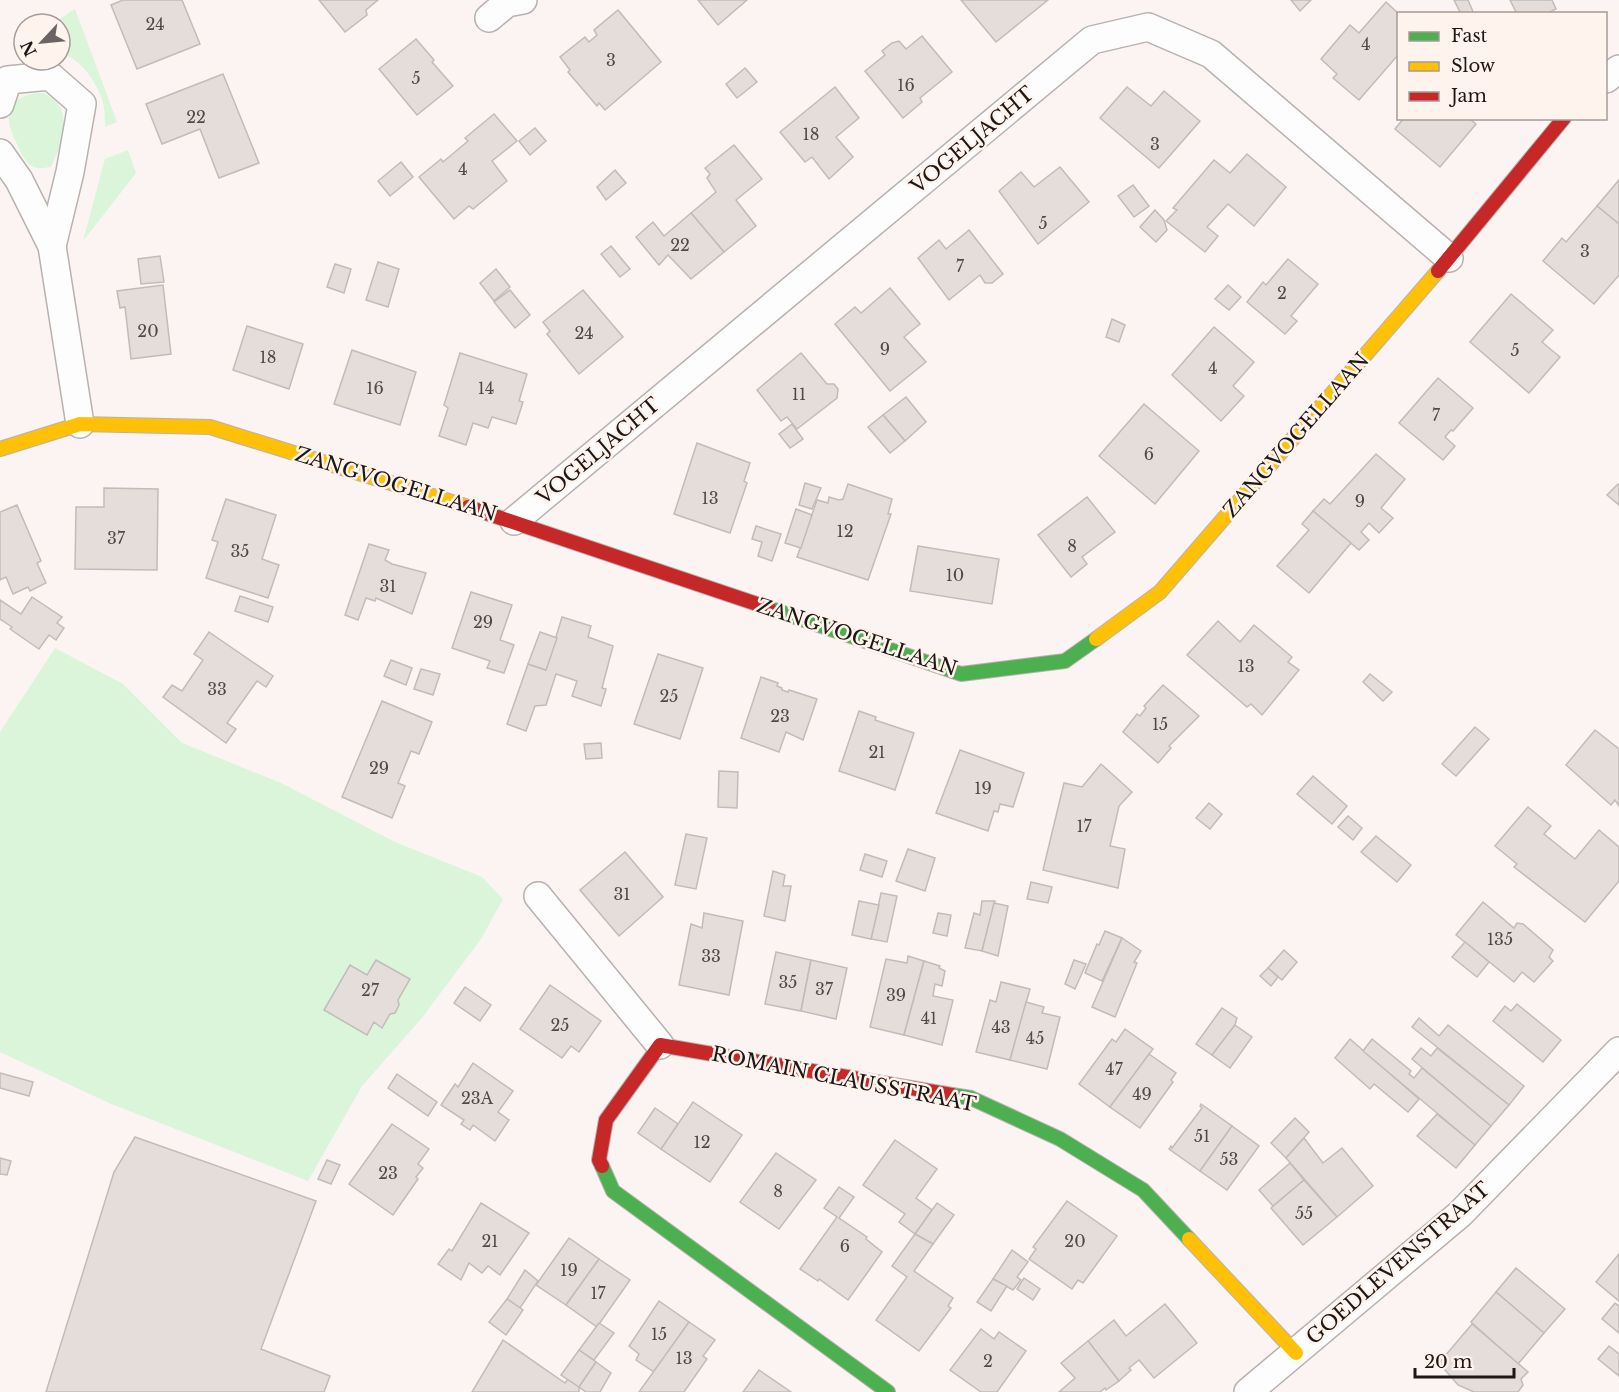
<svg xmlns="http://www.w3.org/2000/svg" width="1619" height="1392" font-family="'Libre Baskerville',serif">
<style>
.green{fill:#daf5da}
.building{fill:#e4ddda;stroke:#c2bcb9;stroke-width:1.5}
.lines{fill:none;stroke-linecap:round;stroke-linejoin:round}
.street-casing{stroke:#b8b2af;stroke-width:30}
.fast-casing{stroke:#b8b2af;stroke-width:16}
.slow-casing{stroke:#b8b2af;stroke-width:16}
.jam-casing{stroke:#b8b2af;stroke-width:16}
.street{stroke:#fefdfd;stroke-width:27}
.fast{stroke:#4caf50;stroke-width:14}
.slow{stroke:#ffc107;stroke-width:14}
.jam{stroke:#c62828;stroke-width:14}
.labels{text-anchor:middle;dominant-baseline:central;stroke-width:5;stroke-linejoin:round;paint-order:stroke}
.number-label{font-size:16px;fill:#504a46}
.street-label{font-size:20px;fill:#1e1714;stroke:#fff3ee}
</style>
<rect width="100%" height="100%" fill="#fbf4f2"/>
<g class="green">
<path d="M75 9 117 122 105 127C105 119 105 110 103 102 98 84 80 57 60 53V24H52Z"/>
<path d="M42 93C75 104 64 142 51 167 44 168 35 170 29 164 24 160 20 150 17 144 2 115 6 95 42 93Z"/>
<polygon points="128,150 136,173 83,241 105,159"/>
<polygon points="55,648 123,684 182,743 281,783 395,842 482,877 503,899 481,939 421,1019 362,1086 308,1181 109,1103 0,1052 0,732"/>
</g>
<g class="building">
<polygon points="123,0 182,0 200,44 137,69 111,5"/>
<polygon points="319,0 378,0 366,10 367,15 345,32"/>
<polygon points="698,0 747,0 718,25"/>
<polygon points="961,0 1048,0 996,42"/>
<polygon points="1291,0 1311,0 1300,11"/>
<polygon points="1454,0 1468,0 1474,14 1461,14"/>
<polygon points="1510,0 1552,0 1556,9 1546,14 1517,14"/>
<polygon points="1386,2 1399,14 1398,55 1359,100 1333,78 1337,74 1321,59 1350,25 1359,33"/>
<polygon points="618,10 661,62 605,110 599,103 597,106 568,72 570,70 560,57 585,37 589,42 597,35 594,30"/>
<polygon points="922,36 952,72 920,98 922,102 903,118 865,71 885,55 882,51 892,43 899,41 906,49"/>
<polygon points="416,39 434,60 432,62 453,86 417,115 379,69"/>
<polygon points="745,68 757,82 737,98 726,84"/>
<polygon points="223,74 259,163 219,178 200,129 162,144 146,104"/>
<polygon points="835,87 859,118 836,137 853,157 829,179 812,157 805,162 780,132"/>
<polygon points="1127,87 1151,106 1164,91 1200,121 1159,168 1100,118"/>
<polygon points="494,114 517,141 492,161 507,181 473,209 469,206 454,219 419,177 441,159 443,162 468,141 465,138"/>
<polygon points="1404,118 1469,118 1476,124 1440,167 1395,129"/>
<polygon points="535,128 546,141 530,155 519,141"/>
<polygon points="734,145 762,179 736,200 756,226 724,252 691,213 716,192 707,178 710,174 705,168"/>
<polygon points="1247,154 1286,187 1254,226 1228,204 1207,227 1218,236 1205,252 1166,221 1177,210 1173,208 1214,160 1230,173"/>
<polygon points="401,162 413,177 390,196 378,181"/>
<polygon points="1060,167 1089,202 1038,244 999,191 1021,172 1034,187"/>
<polygon points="615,170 626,183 606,200 597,187"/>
<polygon points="1619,180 1619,224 1597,206"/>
<polygon points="1133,185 1149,206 1134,217 1118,196"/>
<polygon points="1597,206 1619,224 1619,275 1594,304 1543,261 1562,238 1566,242"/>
<polygon points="1155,210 1164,220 1167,230 1156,242 1140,227"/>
<polygon points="691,213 724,252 691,279 668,255 659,265 636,237 653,222 664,236"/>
<polygon points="969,230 1003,274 992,283 985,283 980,275 949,300 918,258 939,240 946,249"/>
<polygon points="611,246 630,269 620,277 601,254"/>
<polygon points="160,256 164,282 141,284 138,259"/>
<polygon points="1288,259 1318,284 1291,316 1297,321 1285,334 1247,302 1263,282 1266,285"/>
<polygon points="378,262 399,269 388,307 366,300"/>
<polygon points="335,264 351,269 344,293 327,287"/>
<polygon points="496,269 510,287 494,301 480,283"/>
<polygon points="163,285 171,354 131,359 125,307 120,308 117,291"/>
<polygon points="1228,285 1241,297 1229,310 1215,299"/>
<polygon points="890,288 920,324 904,337 926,362 890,391 835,324 855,307 861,313"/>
<polygon points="510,290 530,315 515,328 494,302"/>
<polygon points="583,290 623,337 579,374 547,334 550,331 543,322"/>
<polygon points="1511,294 1553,330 1542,342 1560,357 1529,393 1470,342"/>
<polygon points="1112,319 1125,325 1119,342 1106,337"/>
<polygon points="247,326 303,344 289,389 233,370"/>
<polygon points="1214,327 1254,362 1233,386 1244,396 1221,421 1172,375"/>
<polygon points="352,350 416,372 400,425 334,404"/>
<polygon points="460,353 527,374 519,401 523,402 516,424 492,417 488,428 473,423 466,445 439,436 448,408 444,405"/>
<polygon points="801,353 827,384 834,384 838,389 837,398 797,429 787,417 781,421 757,390"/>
<polygon points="1438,378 1473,408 1453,431 1451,430 1445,437 1455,446 1443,460 1399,423"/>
<polygon points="906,397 926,422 905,441 883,415"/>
<polygon points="1144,404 1199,451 1155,504 1099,456"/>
<polygon points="883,415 905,441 890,453 868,427"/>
<polygon points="792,424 803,439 790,448 779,434"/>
<polygon points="697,443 750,463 744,481 747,483 730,533 674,514"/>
<polygon points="1376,454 1405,479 1381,508 1393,518 1379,533 1369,523 1361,532 1369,540 1359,550 1313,511 1324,499 1330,504"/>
<polygon points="805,483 821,488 812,509 799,505"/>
<polygon points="848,484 892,499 888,514 891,514 868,580 797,557 817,500 828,503 829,497 839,500 843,499"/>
<polygon points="1618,484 1619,485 1619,505 1607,495"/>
<polygon points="104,488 158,489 157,570 75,569 76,507 104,507"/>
<polygon points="1087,497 1115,532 1082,557 1087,564 1071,577 1038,535"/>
<polygon points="226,499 276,515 262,559 279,565 268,598 206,578 218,542 212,540"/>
<polygon points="17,505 41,561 37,563 46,583 30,591 28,587 13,594 6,577 0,580 0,512"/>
<polygon points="796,509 812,515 801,548 785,543"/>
<polygon points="1313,511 1351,543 1309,593 1277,566 1309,530 1302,524"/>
<polygon points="756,526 781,534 772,561 758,556 762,542 752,539"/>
<polygon points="369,544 389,550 385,560 392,564 426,573 412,614 376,598 375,601 366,598 358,620 345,615"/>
<polygon points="918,546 999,559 992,604 910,591"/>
<polygon points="471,592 512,605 500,640 514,645 504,673 487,668 490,661 452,648"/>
<polygon points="240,596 273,607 268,622 235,611"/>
<polygon points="32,597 62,617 57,623 64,628 56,640 49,635 39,649 10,629 12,627 0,619 0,600 21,614"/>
<polygon points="562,617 591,626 588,637 613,646 602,688 606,689 601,706 572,696 577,681 556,674 546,705 535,706 526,731 507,724 528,664 546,670"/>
<polygon points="1218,621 1240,642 1254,625 1292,657 1288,662 1299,670 1262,715 1251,704 1247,707 1187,655"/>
<polygon points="209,632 273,676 266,687 257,681 227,723 236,729 226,743 163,697 172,685 182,691 203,660 194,654"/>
<polygon points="540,632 557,638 546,670 528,664"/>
<polygon points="658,654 703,668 680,739 634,724"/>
<polygon points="391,660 412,668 406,685 384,676"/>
<polygon points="421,669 440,674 433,695 414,689"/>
<polygon points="1370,674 1392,692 1383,701 1363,682"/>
<polygon points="761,677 778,683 777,686 782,688 782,690 788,692 789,690 817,699 803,740 786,732 779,752 741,738"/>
<polygon points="1163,685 1199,716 1169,746 1171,748 1158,763 1123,732 1137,714 1140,716 1146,708 1144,706"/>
<polygon points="382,701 432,722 419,754 411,751 398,783 405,786 392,818 342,797"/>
<polygon points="859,711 876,717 875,720 914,733 895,790 839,771"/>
<polygon points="1475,727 1489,739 1456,776 1442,764"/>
<polygon points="1595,730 1619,749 1619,806 1615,800 1611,805 1566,765"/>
<polygon points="601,743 602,758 586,759 584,744"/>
<polygon points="960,750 1024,773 1013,807 1000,804 998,812 994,811 988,831 936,813"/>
<polygon points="1101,764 1132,792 1119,806 1110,846 1125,849 1118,888 1043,870 1064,783 1082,787"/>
<polygon points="719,771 738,772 737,808 718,807"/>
<polygon points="1313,776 1347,806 1332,824 1297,794"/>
<polygon points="1209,803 1222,814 1210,829 1196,818"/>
<polygon points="1528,807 1551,826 1544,834 1575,859 1599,830 1619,847 1619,881 1585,922 1514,867 1517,864 1495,846"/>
<polygon points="1348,816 1362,828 1353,840 1338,827"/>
<polygon points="686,834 707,838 696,889 675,885"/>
<polygon points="1376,836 1411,865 1397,882 1361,852"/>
<polygon points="908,849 935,858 925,891 896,881"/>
<polygon points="625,852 663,897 619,936 580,890"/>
<polygon points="865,854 887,861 882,877 860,870"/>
<polygon points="773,871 785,875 783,886 791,886 785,921 764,916"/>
<polygon points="1031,882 1052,887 1048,903 1027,899"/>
<polygon points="881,893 897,896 887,942 871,939"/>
<polygon points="859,901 879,905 871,939 852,935"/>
<polygon points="982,901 995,901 982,951 965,948 974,913 980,915"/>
<polygon points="1483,902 1514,928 1517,923 1523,924 1553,950 1549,957 1553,961 1534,982 1522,972 1514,982 1456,935"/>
<polygon points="994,903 1008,906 998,956 982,951"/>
<polygon points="704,913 743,921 729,995 679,985 691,924 702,928"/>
<polygon points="938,913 951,915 947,936 933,933"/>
<polygon points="1105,931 1122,938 1102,981 1085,973 1097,944 1099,945"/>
<polygon points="1122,938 1141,951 1134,962 1137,963 1115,1017 1092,1007"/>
<polygon points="1465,942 1489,962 1477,977 1452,957"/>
<polygon points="1284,950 1297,962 1282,980 1268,968"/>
<polygon points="776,952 811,960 801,1011 765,1004"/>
<polygon points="908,956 924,961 904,1035 870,1027 886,959 907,963"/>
<polygon points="376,960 410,979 398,1000 399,1005 395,1013 390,1014 382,1028 374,1022 367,1035 324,1010 350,965 367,975"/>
<polygon points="811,960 847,968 836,1019 801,1011"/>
<polygon points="1074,960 1086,964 1075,989 1065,984"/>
<polygon points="924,961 940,966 939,968 945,971 942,986 935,984 933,996 953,1000 942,1045 904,1035"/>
<polygon points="1268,968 1278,977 1271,986 1260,976"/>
<polygon points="1001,982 1030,989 1010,1060 976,1052 990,1000 996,1002"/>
<polygon points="550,985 601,1021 579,1052 571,1046 562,1058 520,1029"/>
<polygon points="465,987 491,1005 480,1021 454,1003"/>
<polygon points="1026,1002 1044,1007 1042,1013 1060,1017 1047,1069 1010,1060"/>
<polygon points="1517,1004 1561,1040 1543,1062 1493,1021 1505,1006 1511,1011"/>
<polygon points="1222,1008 1237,1018 1235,1025 1212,1055 1196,1044"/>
<polygon points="1419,1018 1439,1036 1448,1025 1524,1086 1509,1105 1412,1027"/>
<polygon points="1235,1025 1252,1037 1230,1068 1212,1055"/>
<polygon points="1125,1029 1153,1049 1110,1107 1079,1084 1112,1039 1116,1042"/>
<polygon points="1350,1039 1419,1099 1408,1112 1374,1084 1370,1089 1335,1058"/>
<polygon points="1372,1039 1411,1071 1409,1074 1414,1078 1422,1068 1491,1126 1475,1145 1363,1051"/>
<polygon points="1421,1048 1431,1056 1437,1048 1509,1105 1491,1126 1412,1059"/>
<polygon points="1149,1054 1176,1073 1171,1080 1173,1082 1140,1128 1110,1107"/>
<polygon points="473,1063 513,1091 498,1112 509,1120 495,1141 473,1125 470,1130 461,1124 464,1120 441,1105 455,1084 458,1087"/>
<polygon points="0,1073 33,1082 29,1096 0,1088"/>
<polygon points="397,1074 437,1102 428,1116 388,1088"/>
<polygon points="693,1102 742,1135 710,1182 661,1149"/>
<polygon points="1201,1104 1232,1126 1200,1171 1169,1149 1171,1146 1172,1148 1202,1108 1200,1106"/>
<polygon points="655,1108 678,1124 661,1149 638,1133"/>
<polygon points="1437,1114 1475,1145 1456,1168 1417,1136"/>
<polygon points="1295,1118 1309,1132 1286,1158 1271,1143"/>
<polygon points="392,1124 429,1149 418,1164 423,1168 416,1177 418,1179 393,1215 349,1184"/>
<polygon points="1232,1126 1259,1146 1227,1190 1200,1171"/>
<polygon points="135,1137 316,1201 261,1349 330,1376 324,1392 46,1392 114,1172"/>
<polygon points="1304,1138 1323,1163 1342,1148 1373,1186 1337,1217 1286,1158"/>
<polygon points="895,1140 937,1169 916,1198 932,1210 915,1234 899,1222 905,1214 863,1185"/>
<polygon points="776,1153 816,1180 779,1229 740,1202"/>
<polygon points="0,1158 11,1161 7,1175 0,1174"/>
<polygon points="327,1160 340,1165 331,1184 318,1179"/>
<polygon points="1290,1163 1304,1180 1273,1206 1259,1190"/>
<polygon points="1304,1180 1337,1217 1303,1245 1271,1208"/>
<polygon points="839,1187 854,1197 839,1218 867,1237 866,1239 882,1252 848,1300 819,1279 818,1281 800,1269 837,1217 824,1208"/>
<polygon points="1067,1201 1117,1236 1083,1283 1078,1280 1072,1289 1029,1259 1036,1249 1033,1247"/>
<polygon points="481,1203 529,1233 500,1275 488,1266 482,1273 469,1263 461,1280 438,1264 449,1249 452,1251"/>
<polygon points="937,1203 954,1215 933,1244 915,1234"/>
<polygon points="915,1234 933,1244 914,1271 953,1298 948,1306 951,1308 919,1351 876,1320 907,1277 892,1266"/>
<polygon points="569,1238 599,1259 566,1305 536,1285"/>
<polygon points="1012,1250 1028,1262 1017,1277 1021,1280 1013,1290 993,1279"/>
<polygon points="1619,1254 1619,1301 1596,1282"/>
<polygon points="599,1259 630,1280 597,1327 566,1305"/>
<polygon points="1516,1268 1565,1309 1544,1333 1496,1292"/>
<polygon points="525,1270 538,1281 520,1308 507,1299"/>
<polygon points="1024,1278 1040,1289 1033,1300 1017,1289"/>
<polygon points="993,1279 1007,1286 991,1311 977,1302"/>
<polygon points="1496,1292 1544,1333 1518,1364 1471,1322"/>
<polygon points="507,1299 523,1310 506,1335 489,1322"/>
<polygon points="659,1301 689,1322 654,1372 636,1360 639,1354 629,1346"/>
<polygon points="1615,1303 1619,1306 1619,1333 1602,1319"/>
<polygon points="1165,1304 1197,1343 1154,1378 1139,1360 1129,1368 1131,1370 1119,1381 1088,1341 1114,1320 1126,1336"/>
<polygon points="689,1322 715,1340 703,1356 707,1359 684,1392 639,1392"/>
<polygon points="599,1323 614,1333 594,1360 579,1350"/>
<polygon points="1472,1324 1528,1372 1521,1379 1523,1385 1518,1392 1474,1392 1458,1385 1439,1363"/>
<polygon points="981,1329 994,1339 999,1332 1026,1351 997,1392 981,1392 950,1370"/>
<polygon points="503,1340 565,1383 568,1379 579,1387 579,1392 472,1392"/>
<polygon points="1088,1341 1119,1381 1106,1390 1105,1388 1100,1392 1059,1392 1075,1378 1061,1363"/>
<polygon points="1609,1346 1619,1354 1619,1376 1598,1359"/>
<polygon points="579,1350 596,1362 579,1387 561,1375"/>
<polygon points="596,1362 611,1373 600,1392 586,1392 579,1387"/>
<polygon points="759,1370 791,1392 743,1392"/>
</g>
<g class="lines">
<g class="street-casing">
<g id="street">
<polyline points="489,18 507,3 523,0"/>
<polyline points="1606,79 1619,69"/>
<polyline points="0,104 8,80 50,76 82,104 70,172 52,246"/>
<polyline points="0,153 19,180 52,246 80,424"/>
<polyline points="514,521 1092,40 1148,27 1211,54 1449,258"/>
<polyline points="538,896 660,1045"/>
<polyline points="1248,1392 1460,1214 1619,1051"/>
</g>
</g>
<g class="fast-casing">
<g id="fast">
<polyline points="769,608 961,674 1065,661 1096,639"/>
<polyline points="952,1095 971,1098 1060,1139 1143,1190 1189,1239"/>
<polyline points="602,1166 613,1191 888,1392"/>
</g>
</g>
<g class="slow-casing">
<g id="slow">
<polyline points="0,449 80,424 210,427 468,507"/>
<polyline points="1096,639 1160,592 1438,271"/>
<polyline points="1189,1239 1296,1353"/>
</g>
</g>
<g class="jam-casing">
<g id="jam">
<polyline points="1438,271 1564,118"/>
<polyline points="468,507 769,608"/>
<polyline points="602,1166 599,1160 606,1120 660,1045 952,1095"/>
</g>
</g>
<use href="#street" class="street"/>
<use href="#fast" class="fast"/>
<use href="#slow" class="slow"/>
<use href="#jam" class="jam"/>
</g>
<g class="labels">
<g class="number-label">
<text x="155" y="24">24</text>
<text x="1366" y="44">4</text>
<text x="611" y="60">3</text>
<text x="416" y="78">5</text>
<text x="906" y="85">16</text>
<text x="196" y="117">22</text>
<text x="811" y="134">18</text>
<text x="1155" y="144">3</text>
<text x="463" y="169">4</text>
<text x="1043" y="223">5</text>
<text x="680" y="245">22</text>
<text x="1585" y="251">3</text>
<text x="960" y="266">7</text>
<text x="1282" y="293">2</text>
<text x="148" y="331">20</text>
<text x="584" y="333">24</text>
<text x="885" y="349">9</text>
<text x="1515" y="350">5</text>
<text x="268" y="357">18</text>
<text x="1213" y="368">4</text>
<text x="375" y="388">16</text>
<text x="486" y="388">14</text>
<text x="799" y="394">11</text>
<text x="1436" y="415">7</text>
<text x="1149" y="454">6</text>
<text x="710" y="498">13</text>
<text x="1360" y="501">9</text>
<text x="845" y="531">12</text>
<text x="116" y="538">37</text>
<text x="1072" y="546">8</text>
<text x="240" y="551">35</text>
<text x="955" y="575">10</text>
<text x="388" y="586">31</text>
<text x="483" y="622">29</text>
<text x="1246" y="666">13</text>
<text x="217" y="689">33</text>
<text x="669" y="696">25</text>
<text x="780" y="716">23</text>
<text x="1160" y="724">15</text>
<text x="877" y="752">21</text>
<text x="379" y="768">29</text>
<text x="983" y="788">19</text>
<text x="1084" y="826">17</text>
<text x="622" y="894">31</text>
<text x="1500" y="939">135</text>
<text x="711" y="956">33</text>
<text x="788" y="982">35</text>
<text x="824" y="989">37</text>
<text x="370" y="990">27</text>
<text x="896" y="995">39</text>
<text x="929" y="1018">41</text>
<text x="560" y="1025">25</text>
<text x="1001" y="1027">43</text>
<text x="1035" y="1038">45</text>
<text x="1114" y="1069">47</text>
<text x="1142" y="1094">49</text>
<text x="477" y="1098">23A</text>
<text x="1202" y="1136">51</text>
<text x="702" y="1142">12</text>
<text x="1229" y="1159">53</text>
<text x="388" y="1173">23</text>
<text x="778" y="1191">8</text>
<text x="1304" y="1213">55</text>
<text x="490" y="1241">21</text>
<text x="1075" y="1241">20</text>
<text x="845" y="1246">6</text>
<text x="569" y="1270">19</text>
<text x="598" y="1293">17</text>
<text x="659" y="1334">15</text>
<text x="684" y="1358">13</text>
<text x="988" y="1361">2</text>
</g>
<g class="street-label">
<text transform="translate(972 140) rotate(-40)">VOGELJACHT</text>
<text transform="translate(1296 435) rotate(-49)">ZANGVOGELLAAN</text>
<text transform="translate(598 451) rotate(-40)">VOGELJACHT</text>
<text transform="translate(396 484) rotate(17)">ZANGVOGELLAAN</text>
<text transform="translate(857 637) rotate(18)">ZANGVOGELLAAN</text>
<text transform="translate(844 1079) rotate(11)">ROMAIN CLAUSSTRAAT</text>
<text transform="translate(1398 1263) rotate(-41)">GOEDLEVENSTRAAT</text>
</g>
</g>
<rect x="1397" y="12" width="210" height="108" fill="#fff3ee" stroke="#a59b97" stroke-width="1.5"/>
<rect x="1409" y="32" width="30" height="9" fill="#4caf50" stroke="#a59b97" stroke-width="1.5"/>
<text x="1451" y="42" font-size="18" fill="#1e1714">Fast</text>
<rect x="1409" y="62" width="30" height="9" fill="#ffc107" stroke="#a59b97" stroke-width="1.5"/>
<text x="1451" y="72" font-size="18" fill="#1e1714">Slow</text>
<rect x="1409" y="92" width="30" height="9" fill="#c62828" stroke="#a59b97" stroke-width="1.5"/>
<text x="1451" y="102" font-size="18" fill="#1e1714">Jam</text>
<g transform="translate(42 42) rotate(244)"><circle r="28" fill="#fff3ee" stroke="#a59b97" stroke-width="1.5"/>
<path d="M0-4.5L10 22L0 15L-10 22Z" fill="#6b6462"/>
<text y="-9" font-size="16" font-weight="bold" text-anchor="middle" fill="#1e1714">N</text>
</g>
<path d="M1415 1368v9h99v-9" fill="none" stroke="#1e1714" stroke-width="3"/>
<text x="1424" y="1368" font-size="18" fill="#1e1714" stroke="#fff3ee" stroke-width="4.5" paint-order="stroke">20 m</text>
</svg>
